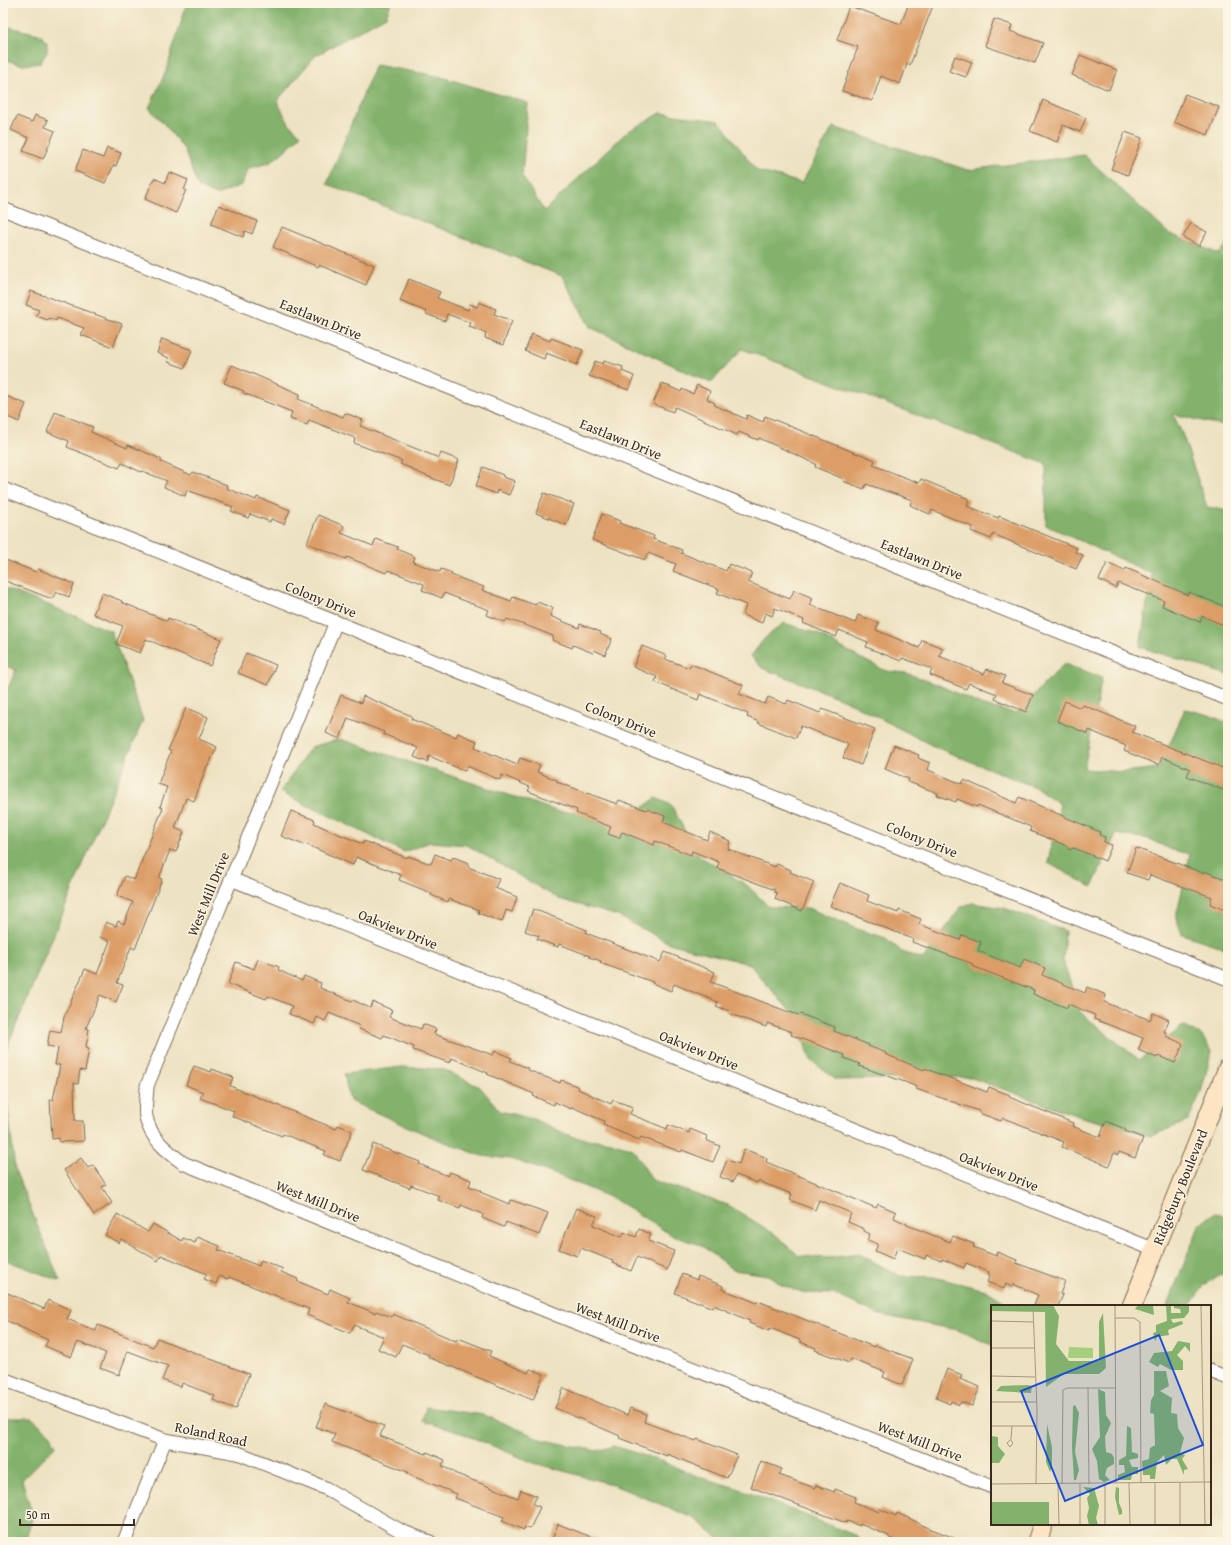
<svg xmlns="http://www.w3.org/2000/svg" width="1231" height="1545" font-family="'Gentium Book Plus',serif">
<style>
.forest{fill:#83b26c;stroke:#5f6e45}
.building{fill:#dc9d66}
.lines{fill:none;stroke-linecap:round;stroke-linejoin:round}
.street-casing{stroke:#796a57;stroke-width:15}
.secondary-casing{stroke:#796a57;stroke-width:21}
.street{stroke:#fff;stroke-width:13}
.secondary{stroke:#fde5c4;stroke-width:19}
.labels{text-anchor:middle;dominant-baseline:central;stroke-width:3;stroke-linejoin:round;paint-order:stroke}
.street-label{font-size:14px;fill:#3b2a1e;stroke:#fcf5e5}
.inset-road{fill:none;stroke:#a69880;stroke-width:1}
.view{fill:#1d4ed8;fill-opacity:0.15;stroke:#1d4ed8;stroke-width:2}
.inset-edge{fill:none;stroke:#3b2a1e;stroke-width:2}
</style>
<rect width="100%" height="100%" fill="#fcf5e5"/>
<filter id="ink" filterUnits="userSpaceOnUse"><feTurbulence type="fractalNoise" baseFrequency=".025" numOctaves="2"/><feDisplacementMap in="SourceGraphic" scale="8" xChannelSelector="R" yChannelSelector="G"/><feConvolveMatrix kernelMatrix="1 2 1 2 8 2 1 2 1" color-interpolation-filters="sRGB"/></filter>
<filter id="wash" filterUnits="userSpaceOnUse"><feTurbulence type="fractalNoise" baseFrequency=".012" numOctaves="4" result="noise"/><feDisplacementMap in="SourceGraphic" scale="16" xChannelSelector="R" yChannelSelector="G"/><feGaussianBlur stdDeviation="0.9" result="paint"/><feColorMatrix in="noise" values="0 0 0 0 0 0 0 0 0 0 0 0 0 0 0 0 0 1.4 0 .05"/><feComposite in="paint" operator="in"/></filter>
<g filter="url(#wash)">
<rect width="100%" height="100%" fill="#ede2c1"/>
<g class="forest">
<polygon points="187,3 391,3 386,16 315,56 277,101 289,124 301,135 281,154 269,163 249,168 241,185 217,195 198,187 184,149 165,125 149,108 166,71"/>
<polygon points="3,18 4,26 39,34 47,41 47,52 40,63 23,65 3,59"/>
<polygon points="375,65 438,76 528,103 522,176 544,211 627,132 661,113 719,121 757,171 802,183 833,127 968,170 1084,155 1168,233 1219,254 1228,243 1228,427 1173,414 1183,436 1207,507 1228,511 1228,675 1140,647 1152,574 1046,525 1046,464 742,349 711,383 590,327 562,276 327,184"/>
<polygon points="3,588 41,602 111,631 143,720 3,1057 3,700 16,670 3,665"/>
<polygon points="784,623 818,634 858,657 886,671 906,673 941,686 983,706 1016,713 1064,664 1102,677 1084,769 1123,772 1159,768 1185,709 1209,715 1228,723 1228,949 1182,934 1176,918 1190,854 1172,850 1149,839 1116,834 1092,887 1048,863 1060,804 1037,788 935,747 845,700 762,668 751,656 764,639"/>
<polygon points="340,739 560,812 641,809 656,798 671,805 698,855 748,886 769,907 808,908 860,930 886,938 902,952 923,959 961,907 972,903 1004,908 1065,931 1063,961 1080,1012 1139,1060 1183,1026 1201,1035 1212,1051 1201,1092 1188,1121 1151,1136 1078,1116 969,1077 836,1080 811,1060 792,1013 749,964 669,943 618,916 559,899 467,845 430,842 404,852 280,792 311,747"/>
<polygon points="3,1065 15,1170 60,1281 3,1259"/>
<polygon points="402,1067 442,1069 480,1087 500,1111 533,1119 573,1137 611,1142 633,1149 652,1180 728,1205 776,1235 799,1256 829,1258 859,1254 900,1276 933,1277 986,1290 1011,1306 992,1306 992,1345 958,1330 880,1315 834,1294 805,1293 781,1285 769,1275 733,1270 701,1245 673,1236 616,1200 560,1176 511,1159 482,1156 427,1135 350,1101 344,1074"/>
<polygon points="1215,1213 1228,1217 1228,1271 1204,1285 1190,1306 1167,1306 1200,1224"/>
<polygon points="426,1407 484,1415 544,1440 597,1451 614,1446 661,1461 699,1477 737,1488 854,1535 863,1542 723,1542 694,1518 611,1484 534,1463 464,1434 422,1421"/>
<polygon points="3,1418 32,1418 51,1435 56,1446 22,1480 33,1516 25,1542 3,1542"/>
</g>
<g id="blocks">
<g class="building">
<polygon points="909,3 934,3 910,65 907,64 900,84 881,76 872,101 842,91 858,47 837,40 849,6 901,24"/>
<polygon points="994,19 1012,25 1010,31 1043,43 1035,63 985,46"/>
<polygon points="1080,55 1117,70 1109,90 1072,75"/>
<polygon points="955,56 972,62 966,77 949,71"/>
<polygon points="1185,94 1219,107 1208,135 1174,122"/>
<polygon points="1043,100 1086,118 1080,132 1063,125 1057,142 1030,131"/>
<polygon points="35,115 48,120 45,127 55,131 43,159 23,151 29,138 11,130 17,116 32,122"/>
<polygon points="1125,132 1142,138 1128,175 1111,169"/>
<polygon points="107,148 121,153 116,166 114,165 105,183 75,171 83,150 103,158"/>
<polygon points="169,172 188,180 184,190 186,190 176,213 145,199 154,178 165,183"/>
<polygon points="219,205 257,221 252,234 245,231 243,237 211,224"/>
<polygon points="1191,223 1207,232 1199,246 1183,237"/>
<polygon points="282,227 374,265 366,285 319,265 318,267 273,247"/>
<polygon points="409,279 440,292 437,298 468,310 470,304 477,307 479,302 496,309 494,314 512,321 503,345 485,338 486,333 469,327 471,323 447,314 445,321 426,314 427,312 400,301"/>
<polygon points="31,291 122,324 113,347 81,335 84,328 57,318 56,321 49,318 48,320 36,316 39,310 26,305"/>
<polygon points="532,334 550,341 551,338 583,350 577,365 546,353 544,359 525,351"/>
<polygon points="162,339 192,350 185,368 168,362 169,358 157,353"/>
<polygon points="595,361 603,364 604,361 623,367 622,371 634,376 629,390 589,376"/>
<polygon points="232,365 300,394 298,399 343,417 345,413 363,420 360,426 439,458 441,453 459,460 449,485 412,470 413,469 400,464 402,461 354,443 355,438 309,420 307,425 290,419 292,412 243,393 244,391 224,383"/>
<polygon points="662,383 681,392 682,389 693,394 697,385 710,391 707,399 715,403 714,405 746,419 747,415 763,422 765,416 858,454 858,453 875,460 873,465 919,483 921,479 969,499 967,506 998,518 999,516 1077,548 1075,552 1083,555 1076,569 993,534 991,539 971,531 973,527 932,510 930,514 918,509 910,505 912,500 866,484 864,489 843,481 844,479 815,467 816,464 759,438 758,440 739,432 737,435 675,407 673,412 653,404"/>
<polygon points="3,395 26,404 19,422 3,415"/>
<polygon points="55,412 93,427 91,432 127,448 128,445 161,459 161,462 191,475 193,472 227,485 226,488 256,500 257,497 290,510 284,524 271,519 270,522 250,514 248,518 231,511 233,507 187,490 185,496 164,487 167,481 142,471 141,472 122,463 119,468 67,447 69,441 47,432"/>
<polygon points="483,467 503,475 503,477 515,481 509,495 497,490 496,494 476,486"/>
<polygon points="544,493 574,504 566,525 536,513"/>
<polygon points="602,514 620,521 619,523 654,536 653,539 682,550 681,553 726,571 729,564 752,573 748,582 790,599 794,590 813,598 810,605 855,623 858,615 879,623 876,630 919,648 922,640 943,648 939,656 984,674 987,669 1005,676 1002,683 1033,695 1026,712 995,699 997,694 969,683 966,689 930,675 932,669 902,658 901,661 866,647 868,642 839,630 836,637 803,623 804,620 775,608 772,616 765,613 762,623 743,615 746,605 717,593 719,589 673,571 676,564 648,553 645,560 592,540"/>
<polygon points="318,515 344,526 341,533 373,546 376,539 398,547 397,549 415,557 413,562 440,572 441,569 452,573 451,575 484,587 482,590 511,601 513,597 535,605 537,602 553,608 550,616 579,628 580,624 601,632 600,634 612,639 605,655 594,650 593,653 573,645 572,648 552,640 553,636 533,628 507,619 505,622 487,615 489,610 444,593 442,598 422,590 424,584 388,570 386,573 347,557 346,559 307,543"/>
<polygon points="3,559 36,572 38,569 74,584 69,597 56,592 52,599 3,580"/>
<polygon points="1107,563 1125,571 1126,568 1188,595 1189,592 1228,608 1228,627 1202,616 1200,622 1162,606 1164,601 1138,590 1138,591 1118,583 1116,588 1099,580"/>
<polygon points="102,593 122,601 121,602 167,621 168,618 221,639 210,666 146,639 140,653 116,644 123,626 93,614"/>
<polygon points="642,646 667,656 665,659 689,668 691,664 743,685 739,694 765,704 768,697 786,704 788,700 820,713 822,709 875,729 861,765 843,758 848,744 801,726 796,738 758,723 759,722 747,717 748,714 700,694 698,700 655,682 657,677 633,667"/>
<polygon points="246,653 276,665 268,685 238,673"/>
<polygon points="341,695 361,703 363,696 412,716 411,719 456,737 458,733 477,741 475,747 517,765 520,758 540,765 537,772 557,780 557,782 617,804 619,800 646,810 647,809 665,816 663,822 707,840 710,832 730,841 728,849 775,867 777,864 791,870 790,872 814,882 802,911 775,899 777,893 774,892 775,890 717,868 719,862 692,851 691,855 655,841 654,845 622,832 619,838 608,834 611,827 576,813 577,810 528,791 530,787 502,775 500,780 467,766 465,771 429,756 427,762 414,757 418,748 383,734 384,732 348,718 340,739 326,733"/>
<polygon points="1065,701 1081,708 1083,705 1135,726 1132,732 1228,770 1228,777 1223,790 1187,776 1190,769 1162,757 1159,765 1124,751 1126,746 1089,730 1088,734 1057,721"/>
<polygon points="186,708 208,717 199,739 217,747 208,766 207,766 194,801 186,798 175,828 184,832 176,852 170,850 159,878 162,879 135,949 131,947 117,983 123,985 116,1002 100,995 86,1028 89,1029 86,1047 89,1048 85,1071 80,1070 78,1084 74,1083 75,1121 83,1121 84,1141 59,1142 59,1138 52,1139 50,1100 53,1100 60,1065 55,1065 58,1048 47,1046 50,1030 61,1032 64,1017 85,969 97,974 110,941 100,937 106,922 116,926 118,921 124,924 133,902 117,896 125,876 134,880 163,808 160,807 167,787 158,784 171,751 168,750"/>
<polygon points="894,745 919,755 918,758 930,763 928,770 962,784 964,780 1016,803 1019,797 1100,832 1099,835 1105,837 1104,842 1112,845 1105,861 1074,848 1069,850 1067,846 1030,831 1031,827 978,805 977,807 957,799 956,802 937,795 938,793 908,782 909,779 885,769"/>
<polygon points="291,811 315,820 314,823 331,831 363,844 364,841 407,858 408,856 431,864 435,854 451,860 453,857 469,863 468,867 499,879 495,888 517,897 512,912 506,910 502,922 478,913 479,910 449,899 448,902 431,895 431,893 399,880 401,875 356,857 353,865 305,844 304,845 281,836"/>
<polygon points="1136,848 1203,873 1204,871 1228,880 1228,911 1210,904 1212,897 1150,875 1148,880 1127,873"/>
<polygon points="840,883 869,895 867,901 898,913 899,910 921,919 919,924 960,940 962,935 981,942 978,951 1020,968 1024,959 1045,968 1042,975 1085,993 1087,987 1106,995 1104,1002 1150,1020 1153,1013 1169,1020 1164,1032 1167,1033 1166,1036 1183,1044 1175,1063 1158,1056 1157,1058 1138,1050 1143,1038 1094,1019 1095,1015 1068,1004 1067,1008 1033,994 1034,990 972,966 973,964 912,942 913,939 830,906"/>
<polygon points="533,909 587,930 586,933 660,962 665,952 715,972 711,982 786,1011 799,1015 800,1014 835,1027 834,1031 869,1045 868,1046 886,1053 885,1054 924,1070 925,1068 943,1076 943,1075 987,1092 989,1087 1010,1095 1009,1097 1073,1123 1072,1126 1100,1137 1106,1121 1125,1129 1125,1131 1143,1138 1135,1158 1119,1152 1118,1155 1114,1153 1109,1166 1062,1147 1064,1142 1019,1124 1003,1118 1001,1121 979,1113 979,1111 916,1089 917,1087 905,1082 859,1066 860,1064 844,1058 845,1055 791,1035 792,1032 767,1023 766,1027 728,1013 729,1011 716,1006 718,1002 695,993 674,984 671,991 652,983 653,982 600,963 601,961 589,957 590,956 559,944 558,947 537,939 539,936 525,931"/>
<polygon points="258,959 279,967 278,970 302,981 304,976 321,983 320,988 352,1001 353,1000 370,1008 373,1002 392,1010 389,1017 421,1029 423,1024 436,1029 434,1034 493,1055 495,1051 512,1058 510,1061 528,1068 528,1070 560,1083 561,1080 579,1087 578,1089 611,1104 613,1100 633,1107 630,1114 667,1129 668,1125 689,1133 690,1129 707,1136 706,1140 720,1146 713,1162 682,1150 681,1152 641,1137 639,1140 603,1125 604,1121 572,1107 571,1109 555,1102 554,1105 533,1096 534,1094 487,1074 488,1073 452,1058 450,1063 413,1050 414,1047 384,1035 382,1038 359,1029 360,1026 329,1013 325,1021 317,1017 314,1024 289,1014 292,1006 268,996 266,999 228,984 236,962 254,969"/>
<polygon points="194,1066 211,1072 212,1069 233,1077 230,1086 336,1129 338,1125 352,1131 340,1161 324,1155 326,1151 283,1134 282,1136 232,1116 234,1111 200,1098 203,1092 186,1085"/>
<polygon points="373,1144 420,1162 419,1164 448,1176 450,1172 471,1180 469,1186 481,1191 480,1192 509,1204 511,1200 548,1213 539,1235 506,1222 504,1227 482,1218 483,1214 461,1205 460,1208 438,1200 440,1196 411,1185 410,1188 363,1170"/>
<polygon points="744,1149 767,1158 766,1162 876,1208 878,1204 896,1212 894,1218 907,1224 907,1225 950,1242 953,1236 974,1244 973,1247 996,1256 997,1252 1017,1260 1016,1263 1065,1281 1060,1294 1063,1295 1058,1306 1034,1306 1038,1295 1013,1284 1012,1287 1006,1284 1004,1289 987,1282 990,1275 988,1275 989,1272 966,1263 964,1268 942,1259 942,1261 926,1255 925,1259 897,1248 893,1259 875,1251 878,1244 867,1240 870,1234 864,1231 864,1229 848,1222 851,1213 819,1200 815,1210 790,1200 792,1194 758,1181 757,1183 736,1175 733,1182 720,1177 727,1160 739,1164"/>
<polygon points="81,1158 88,1168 93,1165 106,1185 102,1187 112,1203 94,1215 64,1170"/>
<polygon points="576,1208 597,1216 593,1225 622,1237 624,1232 636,1237 639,1229 651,1234 648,1241 674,1251 667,1270 637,1257 631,1271 612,1263 613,1261 581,1248 577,1256 559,1249"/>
<polygon points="117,1214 148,1232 153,1224 182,1241 183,1238 195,1243 197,1237 220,1246 218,1250 259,1266 261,1260 283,1269 281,1272 298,1279 297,1281 328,1294 330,1289 350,1298 348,1302 375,1313 376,1311 392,1317 393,1314 456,1341 458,1338 491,1351 489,1356 528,1373 530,1369 544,1374 533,1400 428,1357 429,1355 402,1344 396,1357 378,1349 384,1337 354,1325 350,1333 307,1315 309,1309 229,1277 228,1279 219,1276 216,1284 204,1279 207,1274 161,1255 158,1261 121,1239 119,1243 105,1235"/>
<polygon points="682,1274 697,1280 698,1276 723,1286 722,1289 757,1303 758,1301 874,1347 875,1345 913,1359 902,1385 883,1377 885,1372 851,1359 849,1363 815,1350 816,1348 800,1342 800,1340 770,1328 769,1331 749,1323 750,1321 714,1305 713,1308 675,1293"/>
<polygon points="3,1291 44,1309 48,1300 71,1310 67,1319 96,1331 98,1325 153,1347 157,1338 249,1374 236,1409 213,1400 215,1396 182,1383 181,1387 162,1380 168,1366 128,1351 119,1375 100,1368 106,1353 78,1342 71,1357 45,1346 48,1340 3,1319"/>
<polygon points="947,1369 962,1375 960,1379 980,1387 972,1406 961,1402 959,1405 951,1401 950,1404 936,1398"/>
<polygon points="564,1388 627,1415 630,1408 646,1414 644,1422 696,1441 697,1439 737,1455 727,1478 667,1454 667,1456 619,1438 620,1436 555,1408"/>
<polygon points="325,1404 384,1426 380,1436 426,1454 427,1452 445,1460 442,1466 454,1472 454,1473 518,1498 521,1490 537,1496 533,1504 540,1507 530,1529 525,1527 524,1530 502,1521 504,1517 455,1498 457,1494 407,1474 408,1472 332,1442 335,1434 316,1427"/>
<polygon points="761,1461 782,1469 779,1475 815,1488 816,1485 834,1492 835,1489 856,1497 854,1502 879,1512 880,1509 896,1516 897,1513 917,1522 917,1523 929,1528 962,1541 962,1542 892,1542 893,1539 889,1538 889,1536 860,1524 860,1526 847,1521 846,1523 751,1487"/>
<polygon points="558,1524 602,1541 602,1542 551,1542"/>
</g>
</g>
</g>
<g filter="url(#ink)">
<use href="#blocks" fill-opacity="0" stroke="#796a57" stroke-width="1"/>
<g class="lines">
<g class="street-casing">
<g id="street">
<polyline points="3,209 1228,699"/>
<polyline points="3,489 1228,979"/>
<path d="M336 622 147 1086C147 1096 144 1108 146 1117 150 1138 167 1151 183 1163L557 1315 992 1487"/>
<polyline points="231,879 1155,1250"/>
<polyline points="1210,1371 1228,1378"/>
<polyline points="3,1379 165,1440 238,1453 325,1488 401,1531 430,1542"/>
<polyline points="124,1542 165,1440"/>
</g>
</g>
<g class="secondary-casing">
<g id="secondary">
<polyline points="1132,1306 1228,1068"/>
<polyline points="1037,1542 1043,1524"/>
</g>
</g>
<use href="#street" class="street"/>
<use href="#secondary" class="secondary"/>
</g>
</g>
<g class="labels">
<g class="street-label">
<text transform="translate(321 319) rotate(22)">Eastlawn Drive</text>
<text transform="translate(621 439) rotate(22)">Eastlawn Drive</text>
<text transform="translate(922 559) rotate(22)">Eastlawn Drive</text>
<text transform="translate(321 599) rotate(22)">Colony Drive</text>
<text transform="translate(621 719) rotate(22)">Colony Drive</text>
<text transform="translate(922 839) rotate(22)">Colony Drive</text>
<text transform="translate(208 894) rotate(-68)">West Mill Drive</text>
<text transform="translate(398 929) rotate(22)">Oakview Drive</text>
<text transform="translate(699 1050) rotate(22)">Oakview Drive</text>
<text transform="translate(999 1171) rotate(22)">Oakview Drive</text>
<text transform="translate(1180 1187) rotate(-68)">Ridgebury Boulevard</text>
<text transform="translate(318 1201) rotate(22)">West Mill Drive</text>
<text transform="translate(618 1322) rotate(21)">West Mill Drive</text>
<text transform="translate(211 1434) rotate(12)">Roland Road</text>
<text transform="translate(920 1441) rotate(21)">West Mill Drive</text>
</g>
</g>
<g transform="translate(991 1305)">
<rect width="220" height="220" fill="#ede2c1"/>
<path d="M78 42 102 43V53H77Z" fill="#a4cf7c"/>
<path d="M0 0H62L68 11 65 39 78 56H108V17L112 8 115 63 108 69H73L55 82 54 7 0 6ZM147 0H162L163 10 144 4ZM175 0H180V8H190L189 4 183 3V0H198V7L193 13 180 14 182 18 191 16 192 19 177 25 178 30 166 32 164 36 162 28 165 27V20L176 16ZM187 36 199 38V47L194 41 186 50 192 56V65H180L169 59 167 62 158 57 163 48 181 46ZM163 66H175L178 81 169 86 181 93 180 108 186 109 187 123 193 133 189 148 194 150 191 154 197 164 193 165V170L186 154H181L175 160 173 150 166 157 164 174H159V170H152L151 156 158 154 159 143 164 140 163 109 159 108 160 95 163 90ZM37 80 41 81 40 88 5 86 10 81ZM107 84 114 87 115 110 120 118 114 132 115 147 121 149 123 153V159L116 163 114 170 119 175 113 177 108 174 106 156 101 144 109 132ZM84 100 88 108 84 147 88 165 85 175H83L81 142 82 101ZM56 119 61 142V162L59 167 55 157ZM136 121 140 123 141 147 147 149V153L138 155 141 162H147V169H141L140 175H127V170L134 167 133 160H128V155L135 151ZM0 131 7 132V141L14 149 8 158H0ZM92 182 103 183 108 201 105 213 107 220H98L96 211 98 203 96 193 99 189ZM125 182 128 183V198L131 205V209L128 210 124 192ZM0 197H58V220H0Z" fill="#83b26c"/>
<path class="inset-road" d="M124 0 125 178M210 0 214 220M42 3 46 104 45 179M124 13H143L149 17 150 178M0 16 43 17M0 43H43M0 71 44 72M97 83 98 179M0 97H45M0 121H45M20 135 22 138 19 142 16 138 20 134 21 121M189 177V220M138 178 139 220M164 178V220M0 179 220 177M67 179 68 220M71 179 72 85 76 83H124M89 179V220M114 179V220"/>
<path class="view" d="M168 30 212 140 74 196 30 86Z"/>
<rect width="220" height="220" class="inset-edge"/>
</g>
<rect width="1231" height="1545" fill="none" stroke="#fcf5e5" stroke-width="16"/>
<path d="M20 1519v6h114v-6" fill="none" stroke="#3b2a1e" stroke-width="2"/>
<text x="26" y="1519" font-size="12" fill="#3b2a1e" stroke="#fcf5e5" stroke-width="3" paint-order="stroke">50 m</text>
</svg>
